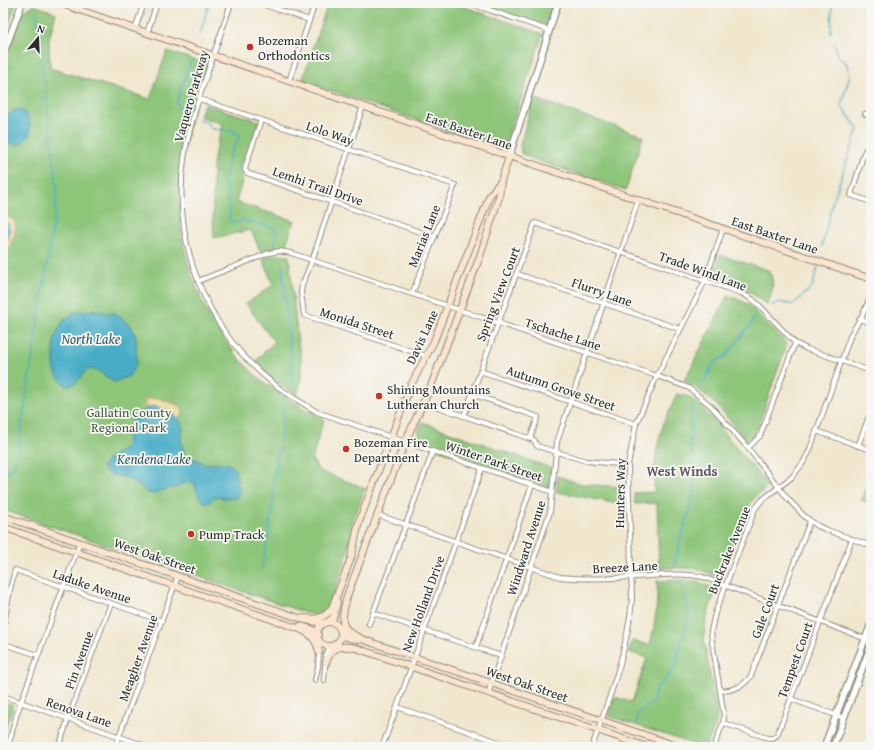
<svg xmlns="http://www.w3.org/2000/svg" width="874" height="750" font-family="'Gentium Book Plus',serif">
<style>
.green{fill:#8dc579;stroke:#5c7852}
.sand{fill:#eeda9e;stroke:#8c8264}
.water{fill:#47adc7;stroke:#396c79}
.lines{fill:none;stroke-linecap:round;stroke-linejoin:round}
.stream{stroke:#47adc7;stroke-width:1.5}
.minor-casing{stroke:#8e897d;stroke-width:6}
.tertiary-casing{stroke:#8e897d;stroke-width:8}
.secondary-casing{stroke:#8e897d;stroke-width:8}
.minor{stroke:#fff;stroke-width:4}
.tertiary{stroke:#fff;stroke-width:5.5}
.secondary{stroke:#fbe5cf;stroke-width:6}
.poi-dot{fill:#c8321e;stroke:#f6f6f2;stroke-width:1.5}
.labels{text-anchor:middle;dominant-baseline:central;stroke-width:3.5;stroke-linejoin:round;paint-order:stroke}
.poi-label{font-size:13px;fill:#2b2b2b;stroke:#f6f6f2;text-anchor:start}
.street-label{font-size:13px;fill:#2b2b2b;stroke:#f6f6f2}
.park-label{font-size:13px;fill:#485942;stroke:#f6f6f2}
.water-label{font-size:14px;font-style:italic;fill:#355862;stroke:#f6f6f2}
.neighbourhood-label{font-size:14px;font-weight:bold;fill:#5f5668;stroke:#f6f6f2}
</style>
<rect width="100%" height="100%" fill="#f6f6f2"/>
<filter id="ink" filterUnits="userSpaceOnUse"><feTurbulence type="fractalNoise" baseFrequency=".025" numOctaves="2"/><feDisplacementMap in="SourceGraphic" scale="8" xChannelSelector="R" yChannelSelector="G"/><feConvolveMatrix kernelMatrix="1 2 1 2 8 2 1 2 1" color-interpolation-filters="sRGB"/></filter>
<filter id="wash" filterUnits="userSpaceOnUse"><feTurbulence type="fractalNoise" baseFrequency=".012" numOctaves="4" result="noise"/><feDisplacementMap in="SourceGraphic" scale="16" xChannelSelector="R" yChannelSelector="G"/><feGaussianBlur stdDeviation="0.9" result="paint"/><feColorMatrix in="noise" values="0 0 0 0 0 0 0 0 0 0 0 0 0 0 0 0 0 1.4 0 .05"/><feComposite in="paint" operator="in"/></filter>
<g filter="url(#wash)">
<rect width="100%" height="100%" fill="#f1e7cf"/>
<g class="green">
<polygon points="3,3 16,3 3,43"/>
<polygon points="328,3 454,3 543,34 506,142 500,146 490,145 302,81"/>
<polygon points="476,3 553,3 546,26"/>
<path d="M34 5 56 13 49 39 50 68 150 99 167 51 207 64C197 98 186 131 181 166 170 243 201 328 260 379 280 396 302 407 324 419L312 459 319 471 365 488 353 522 347 556 329 608 318 617 3 510V65L23 11Z"/>
<polygon points="533,98 643,136 626,190 535,160 521,153 520,146"/>
<polygon points="204,104 259,121 247,157 241,162 239,170 243,178 236,202 295,221 287,241 288,250 271,250 261,253 251,230 214,238 213,222 213,163 215,152 223,124 200,116"/>
<path d="M280 255 289 256 298 343C303 361 303 378 297 395L282 386 254 363 274 342 246 304 273 285 263 259 271 256Z"/>
<path d="M720 255 768 270C776 280 772 295 767 305L750 292 712 278Z"/>
<path d="M728 295 748 304 787 344 757 429 755 433 746 440C727 418 711 394 684 381Z"/>
<polygon points="677,394 689,397 702,407 769,486 755,497 747,509 721,578 698,569 681,568 659,568 657,503 635,504 634,493 654,492 656,451 663,425"/>
<polygon points="422,422 551,468 549,488 414,441"/>
<polygon points="557,476 582,484 622,487 623,505 557,492"/>
<polygon points="865,489 871,491 871,504 861,500"/>
<path d="M686 580 694 581 717 589C710 606 704 621 704 640L717 715 716 724 706 747H702L608 716 614 697 632 702 647 658 629 652 632 641 650 645C655 625 658 602 657 581Z"/>
<polygon points="3,702 13,705 3,736"/>
</g>
<g class="sand">
<path d="M3 215C23 220 15 235 8 249L4 245 9 237 3 221Z"/>
<path d="M158 398 179 405 183 408V414L178 419C170 410 158 404 146 408L144 402 145 399Z"/>
</g>
<g class="water">
<path d="M17 109C19 110 21 110 23 111 30 116 33 131 28 137 25 141 21 143 17 145L8 142 6 137C9 123 0 117 17 109Z"/>
<path d="M3 221 8 223C11 232 9 239 3 246Z"/>
<path d="M93 310 103 311 107 313H116L121 318 132 327 136 337 137 364 129 376 114 382 97 370 88 369C80 376 78 386 66 386L57 376 54 367V339L63 321 74 312Z"/>
<path d="M151 407C163 406 181 415 183 428 184 433 181 436 181 440 182 444 185 456 186 459 190 460 192 459 195 459 198 460 201 462 204 463 212 465 220 461 228 464 240 468 234 474 237 481 239 487 244 493 236 498 231 500 221 497 215 497L208 503C198 501 197 492 195 484L190 482 181 484 178 487 159 491 154 494 148 493 132 481 126 478 108 474 102 468C107 456 118 455 125 446 129 441 128 434 129 428 131 419 143 409 151 407Z"/>
</g>
<g class="lines">
<g class="stream">
<polyline points="831,33 832,3"/>
<polyline points="200,35 209,3"/>
<polyline points="186,114 178,107 177,101 191,61"/>
<polyline points="199,119 206,122 212,129 232,131 240,135 228,160 225,180 230,215 229,220 234,224 243,220 275,228 277,234 274,244"/>
<polyline points="3,138 6,137"/>
<polyline points="822,246 833,201 858,129 841,105 850,75 846,62 840,59 834,44"/>
<polyline points="282,265 292,370 291,386"/>
<polyline points="772,305 779,302 793,305 812,287 818,267"/>
<polyline points="700,390 714,363 727,355 750,325 755,318"/>
<polyline points="280,443 285,404"/>
<polyline points="3,474 15,467 14,461 17,456 55,213 57,189 37,14"/>
<polyline points="674,568 680,541 690,509 695,482 690,444 693,403"/>
<polyline points="262,569 272,511 274,477 279,448"/>
<polyline points="637,723 637,714 653,702 656,688 666,679 676,665 681,640 687,626 689,610 681,582"/>
</g>
</g>
</g>
<g filter="url(#ink)">
<g class="lines">
<g class="minor-casing">
<g id="minor">
<path d="M231 3C223 28 214 53 206 77 197 104 188 131 184 159 172 244 206 331 274 384 288 395 302 403 317 412L553 492"/>
<polyline points="259,3 309,20"/>
<polyline points="469,3 548,30"/>
<polyline points="135,29 144,3"/>
<polyline points="147,33 157,3"/>
<polyline points="289,81 315,3"/>
<polyline points="199,99 455,185 412,294"/>
<polyline points="363,106 312,261 302,285 301,292 304,315 426,356"/>
<polyline points="865,114 871,116"/>
<polyline points="261,120 246,165 245,170 247,173 435,237"/>
<polyline points="871,140 864,153 851,195 871,202"/>
<polyline points="517,274 680,329"/>
<polyline points="198,281 269,253 280,251 291,253 498,323 657,376 689,388 711,406 748,448 788,499 805,517 818,526 827,530 871,546"/>
<polyline points="860,319 871,323"/>
<polyline points="480,371 636,424"/>
<polyline points="472,394 538,417 530,439"/>
<polyline points="433,405 464,416"/>
<polyline points="816,431 871,450"/>
<polyline points="858,446 871,411"/>
<polyline points="748,448 760,436 795,343"/>
<polyline points="628,465 586,461 537,446 534,440 464,416 535,223 741,293 752,299 760,306 795,343 807,349 871,371"/>
<path d="M378 515 560 577C590 580 620 578 650 576 668 575 685 573 703 577L871 641"/>
<polyline points="373,613 501,656"/>
<polyline points="369,624 433,451"/>
<polyline points="3,630 10,589 15,570 162,621"/>
<polyline points="3,642 4,644 38,655"/>
<polyline points="476,647 532,485"/>
<polyline points="315,680 318,667 320,641"/>
<polyline points="324,680 326,655 331,645"/>
<path d="M721 691C734 690 743 687 751 676L810 521"/>
<polyline points="488,694 550,512 557,442 638,201"/>
<polyline points="3,696 149,747"/>
<polyline points="791,699 844,718"/>
<polyline points="397,707 513,747"/>
<polyline points="723,723 768,738 773,738 777,735 852,539"/>
<polyline points="358,745 364,747"/>
<polyline points="8,747 17,713 80,542"/>
<polyline points="59,747 68,719 111,603"/>
<polyline points="115,747 178,576"/>
<polyline points="382,747 397,707 482,468"/>
<path d="M592 747C609 699 628 650 632 599L628 465 636 424 657 376 705 281 723 229"/>
<polyline points="714,747 723,723 724,716 712,641 711,631 715,613 755,509 762,500 792,477 803,463 809,452 851,334 863,314 871,295"/>
</g>
</g>
<g class="tertiary-casing">
<g id="tertiary">
<polyline points="3,55 22,3"/>
<polyline points="509,157 558,3"/>
<polyline points="824,747 871,624"/>
<polyline points="833,747 871,645"/>
</g>
</g>
<g class="secondary-casing">
<g id="secondary">
<path d="M59 3C330 94 600 189 871 279"/>
<path d="M509 157 501 181 499 197 480 256 431 386 405 442 347 596C340 625 339 630 367 641L680 747"/>
<polyline points="3,516 305,620 324,623"/>
<path d="M3 527 297 628C310 633 316 638 319 652"/>
<path d="M301 618C314 619 324 620 332 608L351 558 359 522 406 398 411 385 434 341 490 195 501 181"/>
<polyline points="327,622 333,618 337,602"/>
<circle cx="329" cy="634" r="12"/>
<polyline points="300,626 311,629 318,635"/>
<polyline points="341,631 346,637 358,640"/>
<path d="M326 663C331 646 341 645 356 648L647 747"/>
</g>
</g>
<use href="#minor" class="minor"/>
<use href="#tertiary" class="tertiary"/>
<use href="#secondary" class="secondary"/>
</g>
</g>
<g class="poi-dot">
<circle cx="250" cy="47" r="4"/>
<circle cx="379" cy="396" r="4"/>
<circle cx="346" cy="449" r="4"/>
<circle cx="191" cy="534" r="4"/>
</g>
<g class="labels">
<g class="poi-label">
<text x="258" y="40">Bozeman<tspan x="258" dy="15">Orthodontics</tspan></text>
<text x="387" y="389">Shining Mountains<tspan x="387" dy="15">Lutheran Church</tspan></text>
<text x="354" y="442">Bozeman Fire<tspan x="354" dy="15">Department</tspan></text>
<text x="199" y="534">Pump Track</text>
</g>
<g class="street-label">
<text transform="translate(191 96) rotate(-74)">Vaquero Parkway</text>
<text transform="translate(469 131) rotate(19)">East Baxter Lane</text>
<text transform="translate(330 133) rotate(19)">Lolo Way</text>
<text transform="translate(318 186) rotate(19)">Lemhi Trail Drive</text>
<text transform="translate(775 235) rotate(19)">East Baxter Lane</text>
<text transform="translate(424 236) rotate(-68)">Marias Lane</text>
<text transform="translate(703 271) rotate(20)">Trade Wind Lane</text>
<text transform="translate(602 292) rotate(19)">Flurry Lane</text>
<text transform="translate(498 294) rotate(-69)">Spring View Court</text>
<text transform="translate(357 323) rotate(18)">Monida Street</text>
<text transform="translate(563 334) rotate(18)">Tschache Lane</text>
<text transform="translate(422 337) rotate(-65)">Davis Lane</text>
<text transform="translate(561 388) rotate(19)">Autumn Grove Street</text>
<text transform="translate(494 461) rotate(19)">Winter Park Street</text>
<text transform="translate(620 493) rotate(-89)">Hunters Way</text>
<text transform="translate(526 548) rotate(-72)">Windward Avenue</text>
<text transform="translate(729 550) rotate(-68)">Buckrake Avenue</text>
<text transform="translate(155 556) rotate(19)">West Oak Street</text>
<text transform="translate(625 567) rotate(-3)">Breeze Lane</text>
<text transform="translate(92 586) rotate(19)">Laduke Avenue</text>
<text transform="translate(423 604) rotate(-70)">New Holland Drive</text>
<text transform="translate(765 611) rotate(-69)">Gale Court</text>
<text transform="translate(138 658) rotate(-70)">Meagher Avenue</text>
<text transform="translate(79 660) rotate(-70)">Pin Avenue</text>
<text transform="translate(795 660) rotate(-70)">Tempest Court</text>
<text transform="translate(527 684) rotate(19)">West Oak Street</text>
<text transform="translate(79 712) rotate(19)">Renova Lane</text>
</g>
<g class="park-label">
<text x="129" y="412">Gallatin County<tspan x="129" dy="15">Regional Park</tspan></text>
</g>
<g class="water-label">
<text x="91" y="339">North Lake</text>
<text x="154" y="459">Kendena Lake</text>
</g>
<g class="neighbourhood-label">
<text x="682" y="471">West Winds</text>
</g>
</g>
<rect width="874" height="750" fill="none" stroke="#f6f6f2" stroke-width="16"/>
<g transform="translate(38 38) rotate(19)" stroke="#f6f6f2" stroke-width="3" paint-order="stroke">
<path d="M0-3L7 15L0 10L-7 15Z" fill="#2b2b2b"/>
<text y="-6" font-size="11" font-weight="bold" text-anchor="middle" fill="#2b2b2b">N</text>
</g>
</svg>
